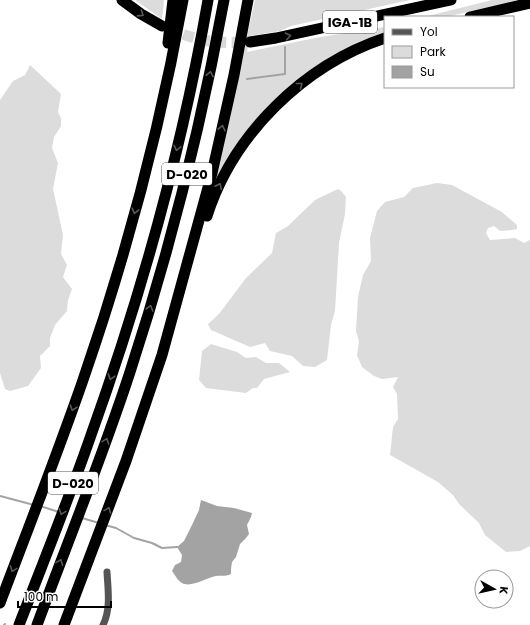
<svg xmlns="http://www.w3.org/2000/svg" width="530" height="625" font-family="Poppins,sans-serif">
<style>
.green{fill:#dcdcdc}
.water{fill:#a3a3a3}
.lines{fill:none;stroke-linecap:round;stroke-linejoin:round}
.stream{stroke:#a3a3a3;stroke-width:2}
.highway-tunnel{stroke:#d9d9d9;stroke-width:11;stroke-dasharray:11 5.5;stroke-linecap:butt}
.minor{stroke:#555;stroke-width:7}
.highway{stroke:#000;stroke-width:11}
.oneway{stroke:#595959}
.labels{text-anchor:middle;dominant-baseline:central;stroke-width:4;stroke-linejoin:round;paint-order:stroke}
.shield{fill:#fff;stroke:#4c4c4c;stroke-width:1}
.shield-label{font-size:13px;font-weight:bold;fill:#000}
</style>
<rect width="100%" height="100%" fill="#fff"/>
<g class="green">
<polygon points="135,0 164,0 162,19"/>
<polygon points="255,0 410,0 291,26 280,31 250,36 247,52 320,37 373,29 385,27 385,33 331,57 300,78 269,105 237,145 215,181"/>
<polygon points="492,0 518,0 446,17 424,17"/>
<polygon points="30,65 61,94 58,112 61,118 61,126 54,137 52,148 58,163 53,189 63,235 61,254 67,265 63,277 72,289 68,300 67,311 55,325 50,338 50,346 40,356 41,368 28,386 10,391 5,389 0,373 0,100 13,81 25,75"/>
<polygon points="437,183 452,185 502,212 517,225 517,229 512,230 500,231 494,226 488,228 486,233 490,240 515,238 524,243 530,240 530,546 520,551 506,552 485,535 479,523 459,504 453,495 438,482 390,455 393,427 398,419 397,394 393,387 398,377 382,379 374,376 362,367 357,355 359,341 356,331 358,297 363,275 371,261 370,238 377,211 385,202 404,197 413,188"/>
<polygon points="338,189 341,191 346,197 345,214 339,243 335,311 331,325 327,360 315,367 303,366 292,356 270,351 265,343 250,347 211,330 208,324 219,314 246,278 272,253 276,233 288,226 315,200"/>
<polygon points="211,344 237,352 246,358 256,357 266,363 279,363 290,372 264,379 257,388 253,388 246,393 206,388 199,380 202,351"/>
</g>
<path class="water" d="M201 500 217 506 234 508 252 513 251 517 247 525 249 534 246 538 240 544 236 557 232 562 231 569V574C224 577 222 575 216 576 206 578 191 588 182 583 178 581 175 575 172 571L175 565 181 562 182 555 177 547 184 541 192 525 199 510Z"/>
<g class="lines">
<g class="stream">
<polyline points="247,79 285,74 285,47"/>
<polyline points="0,496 34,505"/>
<polyline points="40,506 59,512"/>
<polyline points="82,518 99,523"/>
<polyline points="105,525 116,528 134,538 152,543 162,548 177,547"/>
<polyline points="4,625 5,624"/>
</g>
<path class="highway-tunnel" d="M168 28C195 41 219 44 249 42"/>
<path class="minor" d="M103 625C111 609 108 590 107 572"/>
<g class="highway">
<polyline points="122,0 141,14 162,26"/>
<polyline points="470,17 530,3"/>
<polyline points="250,42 276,38 451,0"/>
<polyline points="168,43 173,0"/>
<path d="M207 216C233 134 304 65 385 38"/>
<path d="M0 603C28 529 57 455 83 380 126 256 160 129 183 0"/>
<path d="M19 625C43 563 68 501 90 438 141 296 182 149 208 0"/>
<path d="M37 625C68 541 102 458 130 372 170 250 201 126 224 0"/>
<polyline points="64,625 126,461 162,355 212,173 234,75 248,0"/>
</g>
</g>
<defs><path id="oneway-chevron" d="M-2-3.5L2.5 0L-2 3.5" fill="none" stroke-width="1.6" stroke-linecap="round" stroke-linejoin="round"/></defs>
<g class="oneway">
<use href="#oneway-chevron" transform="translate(141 14) rotate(33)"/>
<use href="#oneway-chevron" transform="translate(288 36) rotate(-12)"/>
<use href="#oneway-chevron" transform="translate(210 74) rotate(-79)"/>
<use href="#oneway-chevron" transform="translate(300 85) rotate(-38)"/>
<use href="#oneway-chevron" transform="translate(222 128) rotate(-77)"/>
<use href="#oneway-chevron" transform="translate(177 148) rotate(104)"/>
<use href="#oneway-chevron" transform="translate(219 186) rotate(-64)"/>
<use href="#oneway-chevron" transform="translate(135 211) rotate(105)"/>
<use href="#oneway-chevron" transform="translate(150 308) rotate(-73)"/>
<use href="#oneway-chevron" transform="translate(111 377) rotate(108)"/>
<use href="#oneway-chevron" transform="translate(73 408) rotate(109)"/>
<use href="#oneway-chevron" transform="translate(106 441) rotate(-70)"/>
<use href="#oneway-chevron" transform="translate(108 510) rotate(-69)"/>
<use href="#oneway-chevron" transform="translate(62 512) rotate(111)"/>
<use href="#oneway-chevron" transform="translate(60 562) rotate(-69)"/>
<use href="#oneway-chevron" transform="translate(13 569) rotate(111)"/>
</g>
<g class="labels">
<g class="shield">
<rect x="323" y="11" width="54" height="22" rx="3"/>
<rect x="162" y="163" width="50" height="22" rx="3"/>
<rect x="48" y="472" width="50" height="22" rx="3"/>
</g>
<g class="shield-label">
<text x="350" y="22">IGA-1B</text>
<text x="187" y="174">D-020</text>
<text x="73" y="483">D-020</text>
</g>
</g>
<rect x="384" y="16" width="130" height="72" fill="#ffffff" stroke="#999999"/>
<rect x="392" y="29" width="20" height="6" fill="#555555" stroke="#999999"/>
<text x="420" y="36" font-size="12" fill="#000000">Yol</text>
<rect x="392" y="46" width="20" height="12" fill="#dcdcdc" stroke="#999999"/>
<text x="420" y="56" font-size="12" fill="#000000">Park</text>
<rect x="392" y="66" width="20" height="12" fill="#a3a3a3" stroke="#999999"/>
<text x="420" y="76" font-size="12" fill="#000000">Su</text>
<g transform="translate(494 589) rotate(98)"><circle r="19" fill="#ffffff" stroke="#999999"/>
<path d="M0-3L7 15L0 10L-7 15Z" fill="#000000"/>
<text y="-6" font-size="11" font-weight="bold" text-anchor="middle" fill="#000000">K</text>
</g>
<path d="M18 601v6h93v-6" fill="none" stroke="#000000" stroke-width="2"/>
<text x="24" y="601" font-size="12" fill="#000000" stroke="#ffffff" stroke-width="3" paint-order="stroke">100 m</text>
</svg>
